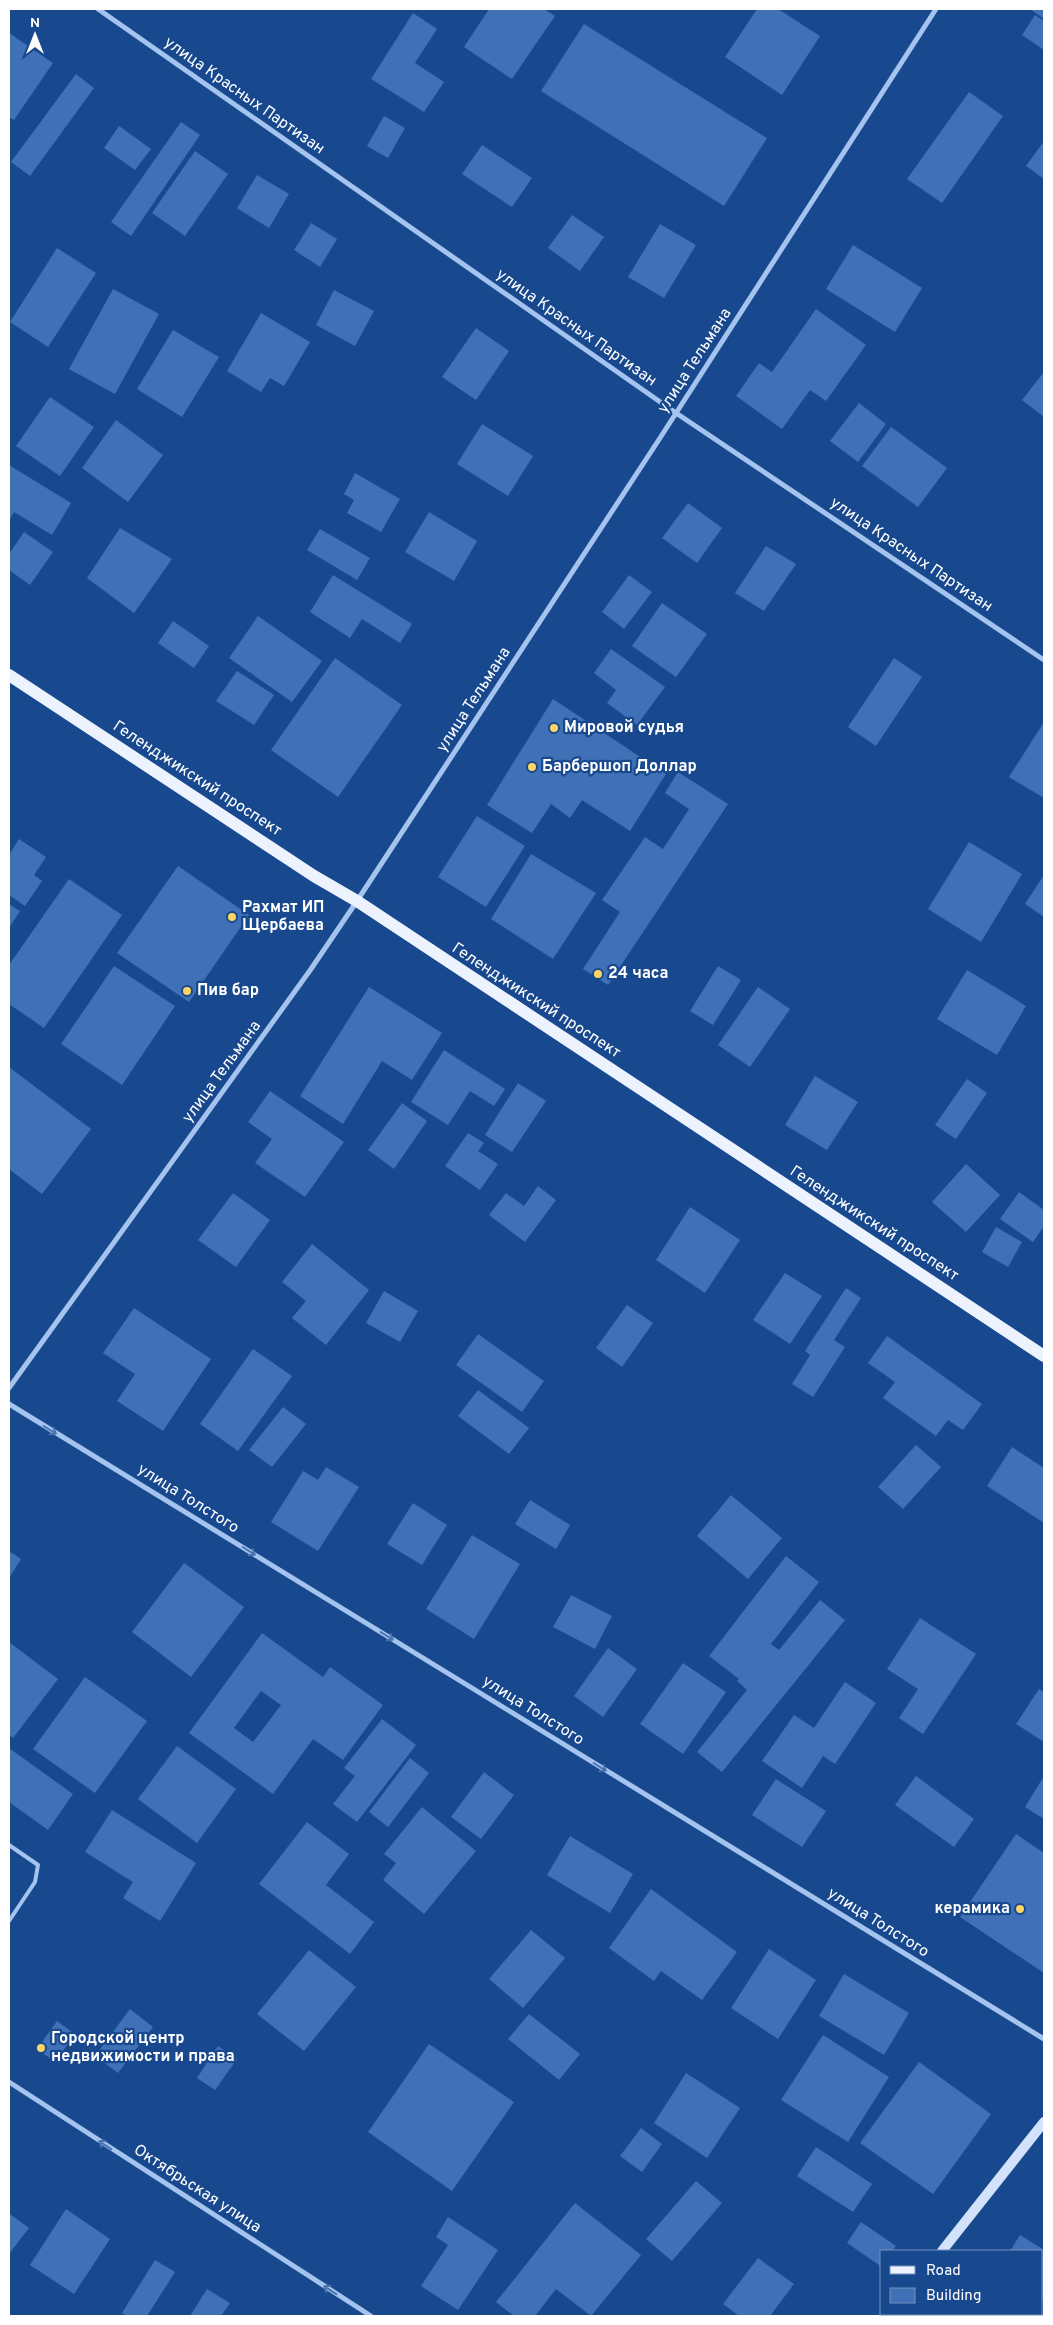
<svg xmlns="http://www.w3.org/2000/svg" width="1053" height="2325" font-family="Overpass,sans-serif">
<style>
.building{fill:#4071b7;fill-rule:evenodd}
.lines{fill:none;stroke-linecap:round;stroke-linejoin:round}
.lane{stroke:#a4c4ef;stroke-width:4}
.street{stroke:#a4c4ef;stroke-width:5}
.secondary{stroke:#d1e2fa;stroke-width:10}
.primary{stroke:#ecf3ff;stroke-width:12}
.oneway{stroke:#4973b0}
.poi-dot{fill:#ffd662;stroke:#18488e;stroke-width:2}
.labels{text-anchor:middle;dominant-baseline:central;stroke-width:4.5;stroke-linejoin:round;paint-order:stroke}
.street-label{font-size:16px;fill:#fff;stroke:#18488e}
.poi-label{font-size:16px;font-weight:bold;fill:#fff;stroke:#18488e;text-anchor:start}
</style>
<rect width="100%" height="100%" fill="#18488e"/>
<g class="building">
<polygon points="489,9 544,9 555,16 512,79 464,47"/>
<polygon points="757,9 778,9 820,36 782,95 725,57"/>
<polygon points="1030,9 1044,9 1044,19"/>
<polygon points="413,13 437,29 415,63 444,82 424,112 371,79"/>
<polygon points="1035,15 1044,21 1044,50 1022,35"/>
<polygon points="584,24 767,138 724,206 541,91"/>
<polygon points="9,33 53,63 14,120 9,117"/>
<polygon points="76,74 94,88 30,176 11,162"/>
<polygon points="969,92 1003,116 942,203 907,179"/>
<polygon points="384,116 405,128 388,158 367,146"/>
<polygon points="181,122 200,135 131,236 111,222"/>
<polygon points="119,126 151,149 135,170 104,148"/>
<polygon points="1044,141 1044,179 1026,166"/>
<polygon points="482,145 532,178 512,207 462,174"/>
<polygon points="195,151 228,174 185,236 152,213"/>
<polygon points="257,175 289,194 269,228 237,208"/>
<polygon points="572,215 604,237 580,271 548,248"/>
<polygon points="311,223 337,239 320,267 294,250"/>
<polygon points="660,224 696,245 664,298 628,277"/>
<polygon points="853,245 922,288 895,332 826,289"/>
<polygon points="57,248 96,273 48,347 10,322"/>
<polygon points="113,289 159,314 115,394 69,369"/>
<polygon points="334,290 374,311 355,346 316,325"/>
<polygon points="816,309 866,345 826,401 810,390 782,429 736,396 759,363 772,372"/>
<polygon points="261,313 310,342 284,386 270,378 261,392 227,371"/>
<polygon points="476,328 509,351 476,400 442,377"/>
<polygon points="173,330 219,357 182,417 137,389"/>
<polygon points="1044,372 1044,417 1022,400"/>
<polygon points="50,397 94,427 60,476 16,446"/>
<polygon points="859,403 886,424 858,462 830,441"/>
<polygon points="116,420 163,455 128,502 82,468"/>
<polygon points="482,424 533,456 508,496 457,464"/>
<polygon points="891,427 947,468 918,507 862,466"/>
<polygon points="9,465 71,503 52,535 14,512 9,521"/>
<polygon points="355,473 400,499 381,532 347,513 354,500 344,494"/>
<polygon points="688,503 722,528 697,563 662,538"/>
<polygon points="429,512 477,541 454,581 405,552"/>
<polygon points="120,528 172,559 134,613 87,578"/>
<polygon points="320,529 370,558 357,580 307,550"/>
<polygon points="24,532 53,552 30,585 9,570 9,554"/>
<polygon points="766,546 796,564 764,611 735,593"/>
<polygon points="333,575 412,624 400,643 362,619 350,638 310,612"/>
<polygon points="629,575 652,592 624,629 602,612"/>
<polygon points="662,603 707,634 676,677 632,646"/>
<polygon points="258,616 322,661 292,702 229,658"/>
<polygon points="173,621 209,646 194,668 158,643"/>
<polygon points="611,649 665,687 637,725 607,703 616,690 594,673"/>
<polygon points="335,658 402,705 338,797 271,750"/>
<polygon points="894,658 922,677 876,746 848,727"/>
<polygon points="237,671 274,695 254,725 216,701"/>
<polygon points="553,699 666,774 630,831 582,800 570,818 551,804 532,833 487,805"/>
<polygon points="1044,722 1044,798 1009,777"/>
<polygon points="678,772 728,804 608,985 583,969 620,912 602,900 645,837 663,849 689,809 665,793"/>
<polygon points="477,816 525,846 486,907 438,877"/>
<polygon points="19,839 46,857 34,875 42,881 25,906 9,895 9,855"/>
<polygon points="969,842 1022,874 981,942 928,909"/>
<polygon points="531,854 596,893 553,959 491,919"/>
<polygon points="178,866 249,915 189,1002 117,953"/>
<polygon points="1044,875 1044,917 1025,904"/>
<polygon points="69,879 122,915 44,1028 9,1004 9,965"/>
<polygon points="9,904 20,911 9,928"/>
<polygon points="114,966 175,1006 122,1085 61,1044"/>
<polygon points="718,966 741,980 713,1025 690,1011"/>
<polygon points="967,970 1026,1006 997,1055 937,1019"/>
<polygon points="369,987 442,1033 412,1080 382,1061 343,1124 300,1096"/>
<polygon points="758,987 790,1009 750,1067 718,1045"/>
<polygon points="444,1050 505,1089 494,1106 470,1091 448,1125 411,1102"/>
<polygon points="9,1067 91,1129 42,1194 9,1169"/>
<polygon points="815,1076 858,1102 827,1150 785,1125"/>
<polygon points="967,1079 987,1093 956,1139 935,1125"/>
<polygon points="518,1083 546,1101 512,1152 485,1135"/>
<polygon points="270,1091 344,1142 305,1197 255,1163 272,1139 248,1122"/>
<polygon points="402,1103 427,1121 394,1169 368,1150"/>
<polygon points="468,1133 484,1143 478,1151 498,1164 480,1190 445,1166"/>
<polygon points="966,1164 1000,1195 966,1232 932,1202"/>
<polygon points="538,1186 556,1200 525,1242 489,1215 506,1193 524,1206"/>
<polygon points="1019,1192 1044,1210 1044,1226 1033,1242 1000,1219"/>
<polygon points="233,1193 270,1220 236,1267 198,1240"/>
<polygon points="690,1207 740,1240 705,1293 656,1260"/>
<polygon points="996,1227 1022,1242 1008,1267 982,1252"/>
<polygon points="312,1244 369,1290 326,1345 292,1318 306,1301 282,1282"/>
<polygon points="785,1273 822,1296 790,1344 753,1320"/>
<polygon points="846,1288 861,1298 834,1340 845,1347 813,1397 792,1384 810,1355 805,1351"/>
<polygon points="384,1291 418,1311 400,1342 366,1323"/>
<polygon points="627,1305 653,1323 622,1367 596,1348"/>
<polygon points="134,1308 211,1359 163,1431 117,1401 135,1374 103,1353"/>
<polygon points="478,1334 544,1381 522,1412 456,1365"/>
<polygon points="887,1336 982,1404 963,1430 948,1420 936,1436 883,1398 895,1382 868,1363"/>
<polygon points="253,1349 292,1376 238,1451 200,1424"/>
<polygon points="478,1390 529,1428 509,1454 458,1416"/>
<polygon points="283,1407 306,1424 272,1467 249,1450"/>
<polygon points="916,1445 941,1467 903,1509 878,1487"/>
<polygon points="1012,1447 1044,1468 1044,1523 987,1486"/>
<polygon points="326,1467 359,1487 318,1551 271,1522 303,1471 318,1480"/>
<polygon points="731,1495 782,1538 748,1579 697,1536"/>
<polygon points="530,1500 570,1525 556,1549 515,1524"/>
<polygon points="413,1503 447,1525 422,1565 387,1544"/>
<polygon points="472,1535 520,1564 474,1639 426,1609"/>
<polygon points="9,1551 21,1559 9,1578"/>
<polygon points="786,1556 819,1582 771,1644 779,1650 820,1600 845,1620 722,1772 697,1752 747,1690 737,1681 739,1679 709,1656"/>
<polygon points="184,1563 244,1607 191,1677 132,1632"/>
<polygon points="571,1595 612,1616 595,1649 553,1627"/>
<polygon points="920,1618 976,1654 923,1734 899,1718 918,1689 887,1669"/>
<path d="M262 1633 323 1677 330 1667 383 1705 343 1760 313 1739 273 1794 189 1733ZM261 1691 281 1705 253 1742 234 1728Z"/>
<polygon points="9,1642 58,1679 13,1738 9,1735"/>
<polygon points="608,1648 637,1669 603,1717 574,1696"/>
<polygon points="683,1663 726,1692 683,1754 640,1724"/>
<polygon points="85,1677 147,1721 95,1793 33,1749"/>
<polygon points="845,1682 876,1703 835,1764 823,1756 802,1788 762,1761 794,1715 814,1728"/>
<polygon points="1039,1689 1044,1692 1044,1742 1016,1724"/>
<polygon points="382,1719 416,1745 357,1822 333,1804 355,1776 344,1768"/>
<polygon points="177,1746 236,1789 197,1843 138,1799"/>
<polygon points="9,1748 73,1794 48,1830 9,1802"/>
<polygon points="410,1758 429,1773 388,1827 369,1812"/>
<polygon points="484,1772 514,1795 481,1839 451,1817"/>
<polygon points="916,1776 974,1819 954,1847 895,1805"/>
<polygon points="1044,1776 1044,1819 1025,1807"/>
<polygon points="776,1779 826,1811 802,1847 752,1815"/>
<polygon points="422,1807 476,1851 424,1914 383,1880 396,1863 384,1854"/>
<polygon points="112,1810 196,1863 160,1921 123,1898 133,1882 85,1852"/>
<polygon points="307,1822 349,1854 326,1885 374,1922 350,1954 259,1884"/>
<polygon points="1016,1834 1044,1853 1044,1973 960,1917"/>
<polygon points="570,1836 633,1874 610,1913 547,1875"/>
<polygon points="651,1889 737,1952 702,2000 661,1971 654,1981 609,1948"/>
<polygon points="531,1930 565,1958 523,2008 489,1979"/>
<polygon points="769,1949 816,1980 778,2039 731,2008"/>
<polygon points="309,1950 356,1987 304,2051 257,2014"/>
<polygon points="844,1974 909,2013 884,2055 819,2016"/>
<polygon points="130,2009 153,2027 118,2073 95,2056"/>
<polygon points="529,2014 580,2054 559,2080 508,2039"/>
<polygon points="57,2021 75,2034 55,2062 37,2049"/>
<polygon points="823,2035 889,2077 848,2142 781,2100"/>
<polygon points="429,2044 514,2102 452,2191 368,2132"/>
<polygon points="218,2046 237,2059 215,2090 197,2078"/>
<polygon points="919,2062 991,2114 933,2194 860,2143"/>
<polygon points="686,2073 740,2108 707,2158 654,2123"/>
<polygon points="641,2128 662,2144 642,2172 620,2156"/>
<polygon points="816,2147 872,2184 853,2212 797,2176"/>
<polygon points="696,2181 722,2203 672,2261 646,2239"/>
<polygon points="575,2203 641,2255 591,2316 556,2289 535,2316 514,2316 496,2302"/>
<polygon points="66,2209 110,2239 74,2294 30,2265"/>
<polygon points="10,2214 29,2228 9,2254 9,2215"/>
<polygon points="448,2217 498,2250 458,2310 421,2286 448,2245 436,2237"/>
<polygon points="861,2222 896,2246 892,2251 882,2251 882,2267 847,2243"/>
<polygon points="1020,2235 1044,2250 1044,2303 1042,2301 1042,2251 1010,2251"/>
<polygon points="758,2258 794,2284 770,2316 739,2316 723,2304"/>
<polygon points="155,2260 175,2272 147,2316 127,2316 122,2313"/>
<polygon points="207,2289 230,2303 221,2316 190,2316"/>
<polygon points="957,2314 1025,2314 1024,2316 956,2316"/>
</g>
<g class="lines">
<polyline class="lane" points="9,1845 38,1865 35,1882 9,1921"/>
<g class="street">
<polyline points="98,9 676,413 1044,660"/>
<polyline points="9,1388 311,969 357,901 660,438 936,9"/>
<polyline points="9,1404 1044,2039"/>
<polyline points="9,2082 371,2316"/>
</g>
<g class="secondary">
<polyline points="942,2251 1044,2122"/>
<polyline points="890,2316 892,2314"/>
</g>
<polyline class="primary" points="9,675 314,876 357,901 1044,1356"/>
</g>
<defs><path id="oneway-shaft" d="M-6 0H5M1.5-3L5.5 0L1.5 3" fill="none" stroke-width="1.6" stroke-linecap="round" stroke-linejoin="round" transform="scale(1.25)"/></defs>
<g class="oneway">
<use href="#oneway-shaft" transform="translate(50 1430) rotate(32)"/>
<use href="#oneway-shaft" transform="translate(249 1551) rotate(32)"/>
<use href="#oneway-shaft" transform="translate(387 1636) rotate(32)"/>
<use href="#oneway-shaft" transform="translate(600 1767) rotate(32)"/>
<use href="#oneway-shaft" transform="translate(105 2145) rotate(-147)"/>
<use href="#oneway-shaft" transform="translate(330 2290) rotate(-147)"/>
</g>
<g class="poi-dot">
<circle cx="554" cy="728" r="5"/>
<circle cx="532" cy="767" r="5"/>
<circle cx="232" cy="917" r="5"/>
<circle cx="598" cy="974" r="5"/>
<circle cx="187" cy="991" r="5"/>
<circle cx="1020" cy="1909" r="5"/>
<circle cx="41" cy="2048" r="5"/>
</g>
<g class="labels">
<g class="street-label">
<text transform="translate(244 96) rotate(35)">улица Красных Партизан</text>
<text transform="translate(576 328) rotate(35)">улица Красных Партизан</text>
<text transform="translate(695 361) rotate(-57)">улица Тельмана</text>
<text transform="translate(911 555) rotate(34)">улица Красных Партизан</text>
<text transform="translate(474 700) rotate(-57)">улица Тельмана</text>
<text transform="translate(197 779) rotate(33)">Геленджикский проспект</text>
<text transform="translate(536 1001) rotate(33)">Геленджикский проспект</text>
<text transform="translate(222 1072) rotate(-54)">улица Тельмана</text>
<text transform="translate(874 1224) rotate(33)">Геленджикский проспект</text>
<text transform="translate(188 1499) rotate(32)">улица Толстого</text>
<text transform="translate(533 1711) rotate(32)">улица Толстого</text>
<text transform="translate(878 1923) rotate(32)">улица Толстого</text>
<text transform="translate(197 2189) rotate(33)">Октябрьская улица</text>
</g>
<g class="poi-label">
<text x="564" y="728">Мировой судья</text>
<text x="542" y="767">Барбершоп Доллар</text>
<text x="242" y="908">Рахмат ИП<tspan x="242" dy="18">Щербаева</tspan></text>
<text x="608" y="974">24 часа</text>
<text x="197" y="991">Пив бар</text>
<text x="1010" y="1909" text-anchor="end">керамика</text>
<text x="51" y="2039">Городской центр<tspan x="51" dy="18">недвижимости и права</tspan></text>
</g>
</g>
<rect width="1053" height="2325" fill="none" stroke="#ffffff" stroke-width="20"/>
<rect x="880" y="2250" width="162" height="65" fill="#18488e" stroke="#7491bb"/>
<rect x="890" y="2266" width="25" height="8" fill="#ecf3ff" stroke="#7491bb"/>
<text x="926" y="2275" font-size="15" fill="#ffffff">Road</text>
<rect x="890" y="2288" width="25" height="15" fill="#4071b7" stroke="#7491bb"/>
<text x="926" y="2300" font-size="15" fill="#ffffff">Building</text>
<g transform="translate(35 35)" stroke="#18488e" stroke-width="4" paint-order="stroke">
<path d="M0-4L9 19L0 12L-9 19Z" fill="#ffffff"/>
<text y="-8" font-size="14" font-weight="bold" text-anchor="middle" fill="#ffffff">N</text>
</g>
</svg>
